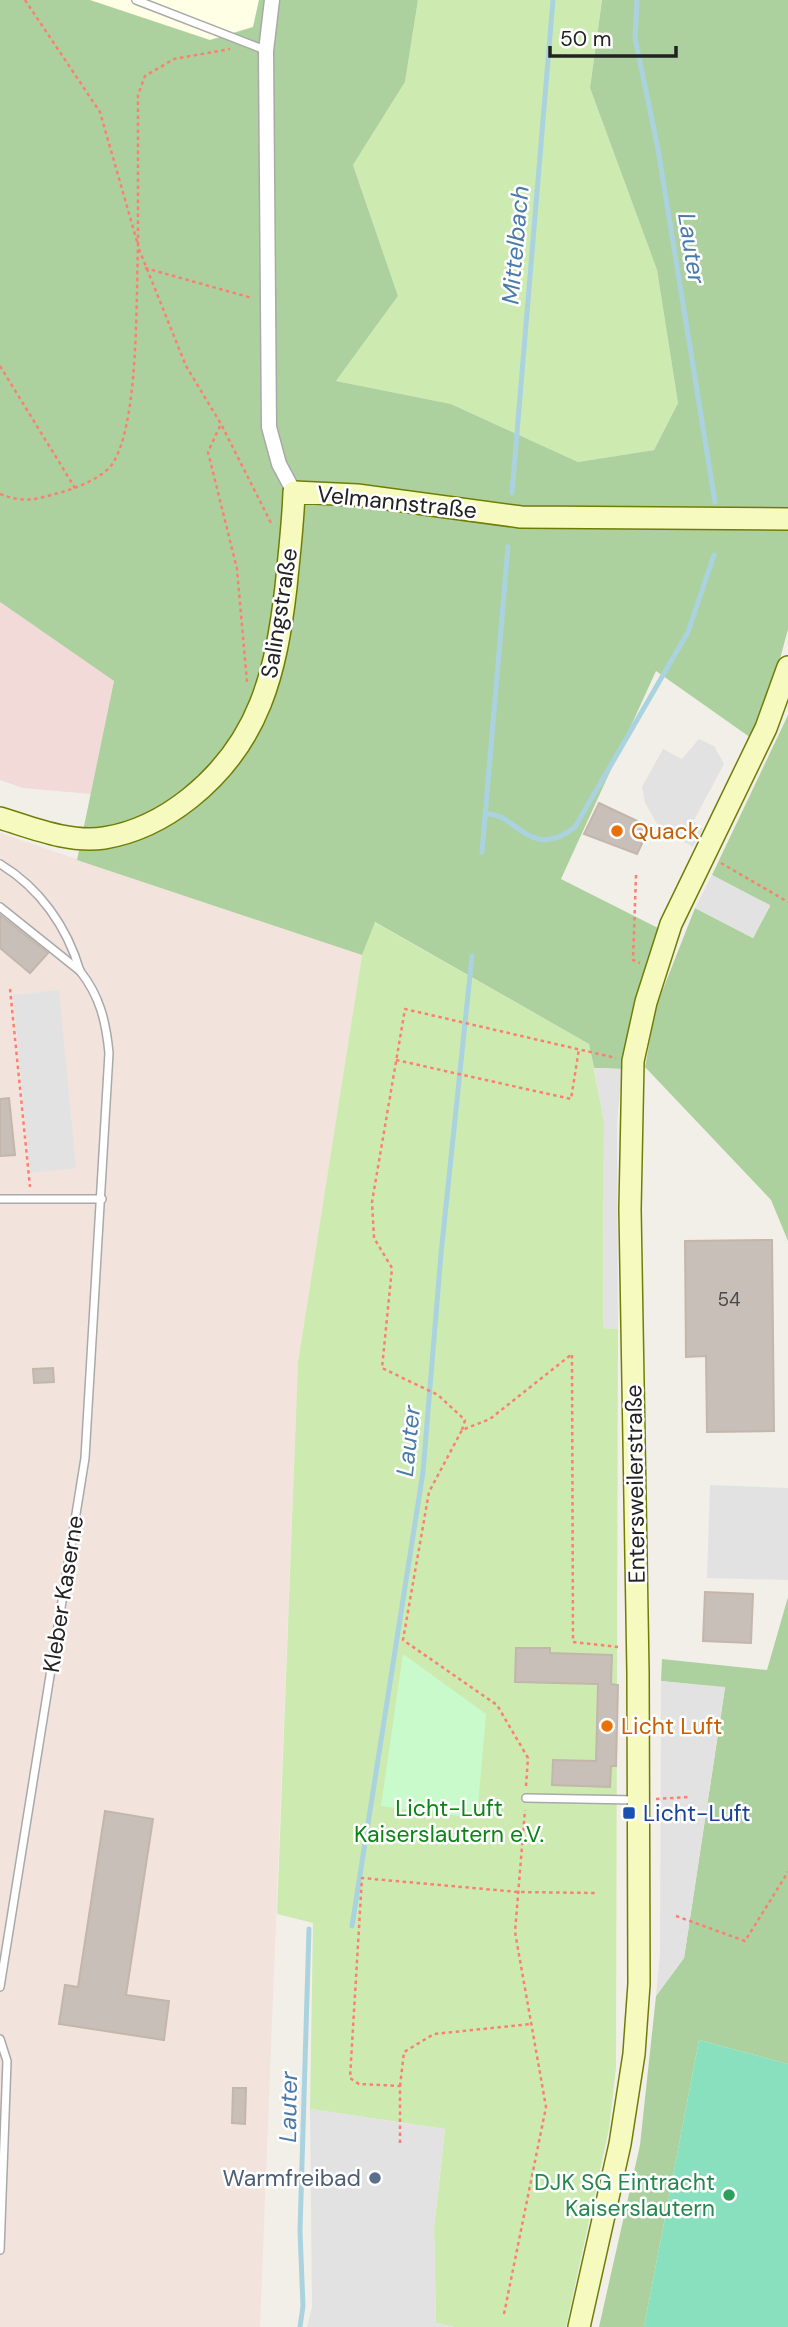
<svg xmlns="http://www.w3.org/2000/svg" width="788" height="2327" font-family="'DM Sans',sans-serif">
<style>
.commercial{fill:#f2dad9}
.education{fill:#ffffe5}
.military{fill:#f3e3dd}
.grass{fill:#cdebb0}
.forest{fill:#add19e}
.park{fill:#c8facc}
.pitch{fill:#88e0be}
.parking{fill:#e2e2e2}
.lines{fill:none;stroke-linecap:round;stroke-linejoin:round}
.stream{stroke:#aad3df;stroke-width:5}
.building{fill:#c7bfb8;stroke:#c4b6ab;stroke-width:2}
.lane-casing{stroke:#a9a9a9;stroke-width:10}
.street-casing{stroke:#a9a9a9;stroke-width:17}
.secondary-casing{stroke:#707d05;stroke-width:24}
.path{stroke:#fa8072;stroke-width:2.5;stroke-dasharray:3.5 3.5;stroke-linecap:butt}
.lane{stroke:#fff;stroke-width:7}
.street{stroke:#fff;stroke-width:14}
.secondary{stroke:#f7fabf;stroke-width:21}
.food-dot{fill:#e8710a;stroke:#fff;stroke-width:2.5}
.transit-dot{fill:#1a4fb4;stroke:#fff;stroke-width:2.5}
.service-dot{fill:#5c6f8a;stroke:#fff;stroke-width:2.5}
.leisure-dot{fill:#2e9e5b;stroke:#fff;stroke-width:2.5}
.labels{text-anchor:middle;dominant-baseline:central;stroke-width:5;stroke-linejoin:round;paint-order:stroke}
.number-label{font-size:19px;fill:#4b4948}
.street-label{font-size:23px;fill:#222;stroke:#fff}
.food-label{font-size:23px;fill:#c56008;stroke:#fff;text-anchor:start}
.park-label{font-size:23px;fill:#0c8416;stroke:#fff}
.transit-label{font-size:23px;fill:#164399;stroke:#fff;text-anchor:start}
.service-label{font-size:23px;fill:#4e5e75;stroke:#fff;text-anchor:end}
.leisure-label{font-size:23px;fill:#27864d;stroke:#fff;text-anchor:end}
.water-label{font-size:24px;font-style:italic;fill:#4a7aab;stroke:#fff}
</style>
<rect width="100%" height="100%" fill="#f2efe9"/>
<polygon class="commercial" points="0,602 114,681 91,794 23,788 0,780"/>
<polygon class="education" points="90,0 259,0 253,27 210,40"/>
<polygon class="military" points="0,833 362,955 298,1362 260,2327 0,2327"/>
<g class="grass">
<polygon points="418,0 602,0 590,88 657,270 678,403 654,450 578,462 451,404 336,381 398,296 353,165 405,82"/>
<polygon points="374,922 589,1044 604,1121 603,1328 618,1329 616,2068 609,2129 566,2327 454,2327 436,2323 434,2228 445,2129 310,2109 313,1923 277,1914 298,1362 362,955"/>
</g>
<g class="forest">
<polygon points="0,0 90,0 210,40 253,27 259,0 418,0 405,82 353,165 398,296 336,381 451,404 578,462 654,450 678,403 657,270 590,88 602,0 788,0 788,629 776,674 751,738 656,671 561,879 662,930 638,1002 622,1069 594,1068 589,1044 375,922 362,955 77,860 114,681 0,602"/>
<polygon points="788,715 788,1241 771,1200 645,1067 656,1007 695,908 753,938 770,906 712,875"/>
<polygon points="788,1597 788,2064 699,2040 644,2327 599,2327 640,2145 656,1996 684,1958 725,1688 661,1681 662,1659 767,1670"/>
</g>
<polygon class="park" points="403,1654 486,1714 477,1818 381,1806"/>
<polygon class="pitch" points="699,2040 788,2064 788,2327 644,2327"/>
<g class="parking">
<polygon points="699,739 714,746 724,764 693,822 703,829 693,847 659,827 645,803 642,787 663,749 682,759"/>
<polygon points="712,875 770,905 753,938 695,908"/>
<polygon points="59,990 76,1168 30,1173 13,995"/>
<polygon points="594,1068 622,1069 617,1124 618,1329 603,1328 604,1122"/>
<polygon points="710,1485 788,1488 788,1580 707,1578"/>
<polygon points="661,1681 725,1687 684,1958 656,1996 660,1955"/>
<polygon points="310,2109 445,2129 434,2228 436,2323 454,2327 307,2327 312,2307"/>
</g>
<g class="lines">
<g class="stream">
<polyline points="637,0 635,38 658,149 715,502"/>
<polyline points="512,493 553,0"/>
<path d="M485 814C516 811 529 863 575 827L688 632 714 555"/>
<polyline points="482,852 508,547"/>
<polyline points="352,1926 423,1472 441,1254 472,956"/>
<polyline points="300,2327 303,2306 300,2231 309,1929"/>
</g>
</g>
<g class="building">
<polygon points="599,803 650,827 637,854 584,834"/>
<polygon points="0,915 48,953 30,973 0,948"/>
<polygon points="9,1098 15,1155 0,1156 0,1099"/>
<polygon points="772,1240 774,1431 707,1432 706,1356 686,1357 685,1241"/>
<polygon points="53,1368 54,1382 34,1383 33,1369"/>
<polygon points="705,1592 753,1594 751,1643 703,1641"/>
<polygon points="516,1648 550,1648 550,1653 612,1655 611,1684 618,1685 616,1766 611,1766 610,1787 552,1785 553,1760 596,1761 598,1684 515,1682"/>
<polygon points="105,1811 153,1819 126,1995 169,2001 164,2040 59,2024 65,1985 78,1987"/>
<polygon points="233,2088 246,2088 245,2124 232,2123"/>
</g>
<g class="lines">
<g class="lane-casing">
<g id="lane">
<polyline points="136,0 265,50"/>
<path d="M0 864C40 888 67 927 80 971"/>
<path d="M0 907 80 971C100 996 106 1022 109 1053L85 1458 0 1987"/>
<polyline points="0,1199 102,1199"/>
<polyline points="526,1798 635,1800"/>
<polyline points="0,2039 7,2061 0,2250"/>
</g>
</g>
<g class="street-casing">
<polyline id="street" points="272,0 266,51 269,427 279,464 294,492"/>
</g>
<g class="secondary-casing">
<g id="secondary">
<path d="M0 818C33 828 69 843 104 838 135 833 165 818 190 798 260 742 276 672 286 587 289 556 293 524 294 492L357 495 521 517 788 519"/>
<polyline points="579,2327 620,2144 634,2054 639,1984 638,1672 630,1209 633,1061 646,1002 671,924 766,728 788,667"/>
</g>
</g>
<g class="path">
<polyline points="25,0 100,112 138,245 138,95 145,76 174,59 230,49"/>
<polyline points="139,249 186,366 221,424 272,525"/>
<polyline points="145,268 252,298"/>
<polyline points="0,366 75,488"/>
<polyline points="220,426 208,452 237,569 247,682"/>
<path d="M0 494C26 504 36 499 62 492 77 488 104 477 113 463 139 421 136 299 138 245"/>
<polyline points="721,863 788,902"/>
<polyline points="636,875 633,960 640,963"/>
<polyline points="10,989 30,1187"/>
<polyline points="396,1060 571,1099 579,1049"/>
<polyline points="462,1430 465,1420 438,1395 382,1368 392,1268 374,1238 372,1202 405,1009 616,1058"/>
<polyline points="526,1786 528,1758 497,1705 403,1640 429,1492 462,1430 490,1419 572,1354 573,1642 618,1647"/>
<polyline points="656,1799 688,1797"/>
<polyline points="676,1916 745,1941 788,1872"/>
<polyline points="400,2086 404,2052 434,2034 531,2024"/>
<polyline points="400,2143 400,2086 359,2084 350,2078 362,1878 518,1892 595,1893"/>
<polyline points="504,2314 546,2107 515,1932 525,1810"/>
</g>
<use href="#lane" class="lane"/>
<use href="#street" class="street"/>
<use href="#secondary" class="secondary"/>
</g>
<g class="food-dot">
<circle cx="617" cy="831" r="7"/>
<circle cx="607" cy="1726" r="7"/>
</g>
<rect class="transit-dot" x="622" y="1806" width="14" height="14" rx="3.5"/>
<circle class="service-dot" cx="375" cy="2178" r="7"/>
<circle class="leisure-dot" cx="729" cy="2195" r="7"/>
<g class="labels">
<g class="number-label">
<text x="729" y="1299">54</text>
</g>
<g class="street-label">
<text transform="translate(397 502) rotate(6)">Velmannstraße</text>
<text transform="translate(279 613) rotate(-81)">Salingstraße</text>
<text transform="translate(635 1484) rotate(-91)">Entersweilerstraße</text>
<text transform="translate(63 1594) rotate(-81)">Kleber Kaserne</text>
</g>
<g class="food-label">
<text x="631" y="831">Quack</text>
<text x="621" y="1726">Licht Luft</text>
</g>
<g class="park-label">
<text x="449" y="1808">Licht-Luft<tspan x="449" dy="26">Kaiserslautern e.V.</tspan></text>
</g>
<g class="transit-label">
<text x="643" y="1813">Licht-Luft</text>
</g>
<g class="service-label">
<text x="361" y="2178">Warmfreibad</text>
</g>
<g class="leisure-label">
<text x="715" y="2182">DJK SG Eintracht<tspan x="715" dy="26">Kaiserslautern</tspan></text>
</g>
<g class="water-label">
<text transform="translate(515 245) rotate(-85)">Mittelbach</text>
<text transform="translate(692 248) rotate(81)">Lauter</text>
<text transform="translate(408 1441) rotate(-84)">Lauter</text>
<text transform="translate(288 2107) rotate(-89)">Lauter</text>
</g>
</g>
<path d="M550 46v10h126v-10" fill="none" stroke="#222222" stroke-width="3.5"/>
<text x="560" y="46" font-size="21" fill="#222222" stroke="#ffffff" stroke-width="5" paint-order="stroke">50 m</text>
</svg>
